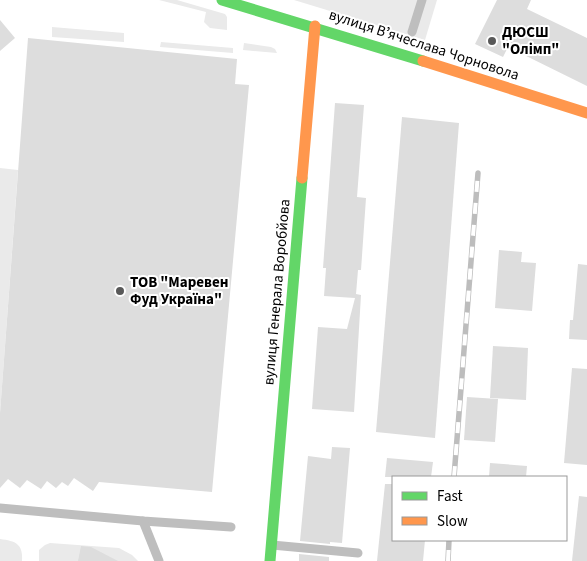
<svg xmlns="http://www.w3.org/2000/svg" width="587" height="561" font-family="'Source Sans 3',sans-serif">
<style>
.green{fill:#eaeaea}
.building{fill:#ddd}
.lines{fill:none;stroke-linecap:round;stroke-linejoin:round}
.lane{stroke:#bebebe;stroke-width:9}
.fast{stroke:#63d668;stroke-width:11}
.slow{stroke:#ff974d;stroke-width:11}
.rail-casing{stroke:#bdbdbd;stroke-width:5.5}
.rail{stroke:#fff;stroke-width:4;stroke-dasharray:11;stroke-linecap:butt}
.poi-dot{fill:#595959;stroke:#fff;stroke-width:2}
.labels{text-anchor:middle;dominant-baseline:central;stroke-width:4;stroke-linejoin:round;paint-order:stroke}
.poi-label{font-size:15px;font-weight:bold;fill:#000;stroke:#fff;text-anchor:start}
.street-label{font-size:15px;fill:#000;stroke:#fff}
</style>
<rect width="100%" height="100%" fill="#fff"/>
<g class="green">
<polygon points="159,0 177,0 225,14 227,17 227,30 210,28 204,22 206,12"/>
<polygon points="294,0 437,0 425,40"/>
<polygon points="52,27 124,33 124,42 52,37"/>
<polygon points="161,42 233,48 233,53 160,47"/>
<polygon points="244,43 271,47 275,49 277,53 243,50"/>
<polygon points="0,168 18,170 0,413"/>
<path d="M0 539C16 541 23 544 22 561H0Z"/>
<polygon points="50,543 119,548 132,555 138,561 39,561 39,550 45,545"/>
</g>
<g class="building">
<polygon points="497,0 531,0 527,9 587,38 587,86 508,47 503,57 475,44"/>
<polygon points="0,20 15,38 0,51"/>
<polygon points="28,38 237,59 235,84 249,85 212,492 99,482 93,491 74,478 68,486 62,482 56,488 47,481 41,489 27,480 20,488 8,479 0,488 0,413"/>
<polygon points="335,103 364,105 357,197 366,198 361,270 358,270 356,294 361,295 354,412 312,409 318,327 347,329 355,298 324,296 326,268 323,268"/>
<polygon points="402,117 459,123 435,438 376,432"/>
<polygon points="499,250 522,252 521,262 536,263 532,311 495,308"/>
<polygon points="578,264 587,265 587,340 569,339 570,320 573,320"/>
<polygon points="493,346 528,348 526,400 490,398"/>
<polygon points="572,368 587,369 587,465 564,463"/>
<polygon points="467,397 498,399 495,442 464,440"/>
<polygon points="332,447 350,448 342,543 330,542 330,544 300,541 308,456 331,459"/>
<polygon points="387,458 433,462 431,477 385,477"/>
<polygon points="490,463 527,466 526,477 489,477"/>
<polygon points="385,484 393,484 393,540 425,540 423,561 377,561"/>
<polygon points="579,496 587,497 587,561 572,561"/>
<polygon points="81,546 91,547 118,561 78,561"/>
<polygon points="299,554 329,557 329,561 299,561"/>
</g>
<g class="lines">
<g class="lane">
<polyline points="412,32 422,0"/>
<polyline points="0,508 143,521 231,527"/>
<polyline points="143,521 159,561"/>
<polyline points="272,545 358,553"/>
</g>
<g class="fast">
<polyline points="222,0 423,61"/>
<polyline points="270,561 302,178"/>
</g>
<g class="slow">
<polyline points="423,61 587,113"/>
<polyline points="302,178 315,26"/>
</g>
<g class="rail-casing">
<g id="rail">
<polyline points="454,477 478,173"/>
<polyline points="448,561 449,540"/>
</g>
</g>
<use href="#rail" class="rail"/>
</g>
<g class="poi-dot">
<circle cx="492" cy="41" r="5"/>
<circle cx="120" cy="291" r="5"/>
</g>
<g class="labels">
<g class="poi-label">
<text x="502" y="32">ДЮСШ<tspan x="502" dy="17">"Олімп"</tspan></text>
<text x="130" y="282">ТОВ "Маревен<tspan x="130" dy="17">Фуд Україна"</tspan></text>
</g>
<g class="street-label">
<text transform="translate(424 45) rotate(18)">вулиця Вʼячеслава Чорновола</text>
<text transform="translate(277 292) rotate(-85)">вулиця Генерала Воробйова</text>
</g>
</g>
<rect x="392" y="476" width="175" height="65" fill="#ffffff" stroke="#999999"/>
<rect x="402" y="492" width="25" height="8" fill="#63d668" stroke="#999999"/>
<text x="437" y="501" font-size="15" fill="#000000">Fast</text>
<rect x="402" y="517" width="25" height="8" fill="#ff974d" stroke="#999999"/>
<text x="437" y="526" font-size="15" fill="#000000">Slow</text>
</svg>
